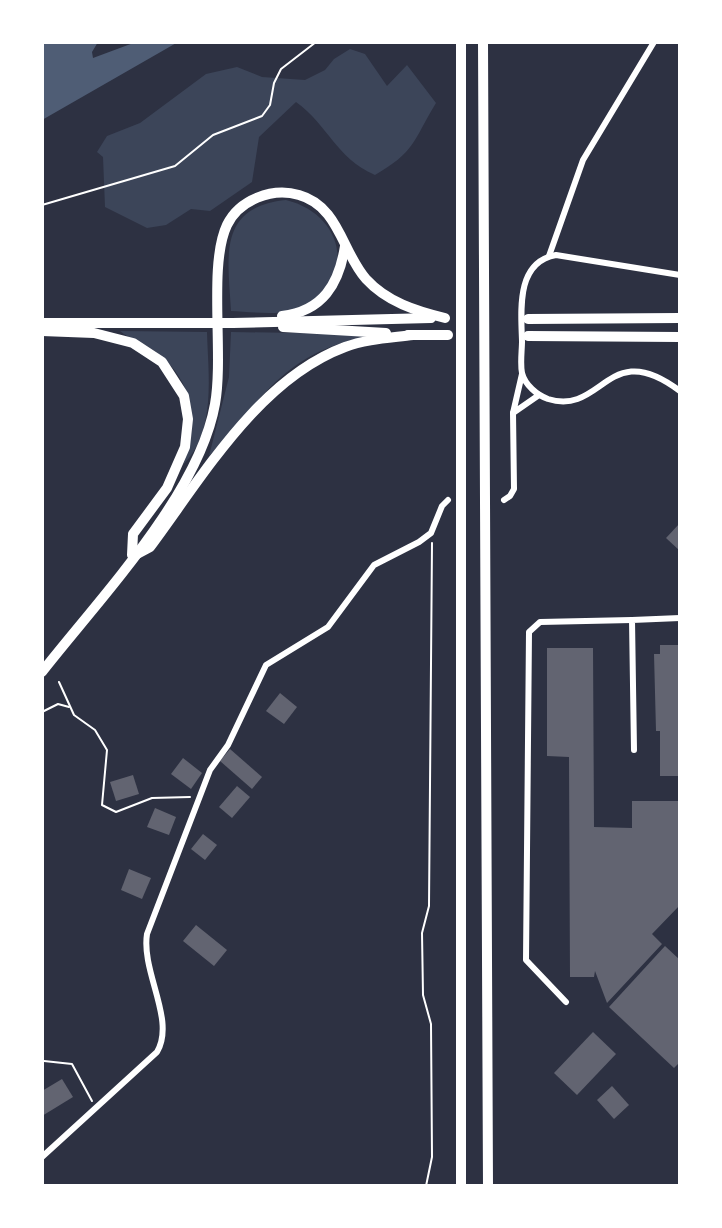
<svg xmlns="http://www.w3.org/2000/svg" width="722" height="1228" font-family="Merriweather,serif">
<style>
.green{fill:#3c4559}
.water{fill:#4f5d75}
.building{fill:#626471}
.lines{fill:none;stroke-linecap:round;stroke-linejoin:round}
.path{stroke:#fff;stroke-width:2}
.minor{stroke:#fff;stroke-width:6}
.trunk{stroke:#fff;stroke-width:10}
.motorway{stroke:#fff;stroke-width:10}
</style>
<rect width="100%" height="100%" fill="#2d3142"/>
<g class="green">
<path d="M350 49 365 54 387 86 407 65 436 103C413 141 415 152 375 175 335 157 329 126 296 102L259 137 252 182 210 211 191 209 166 225 147 228 105 207 103 157 97 152 107 136 140 123 206 74 237 67 262 77 305 80 325 70 334 59Z"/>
<path d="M286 200C339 213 358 270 310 303 289 318 255 312 231 311 228 257 217 207 286 200Z"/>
<path d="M120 331 207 332C208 374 217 431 183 465 200 425 194 381 157 353 146 344 131 340 120 331Z"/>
<path d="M231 332 356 334 366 337C282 353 262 401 209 456L229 377Z"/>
</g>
<polygon class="water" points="42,42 98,42 92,52 93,58 136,42 178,42 42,120"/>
<g class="building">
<polygon points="680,523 680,551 666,538"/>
<polygon points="660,645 680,645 680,776 660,776 660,731 656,731 654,654 660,654"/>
<polygon points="547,648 593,648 594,827 632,828 632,801 680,801 680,905 652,934 662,944 607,1003 595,971 594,977 570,977 569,757 547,756"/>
<polygon points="280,693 297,707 284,724 266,711"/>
<polygon points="230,749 262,777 252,789 220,761"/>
<polygon points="183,758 202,773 191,789 171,774"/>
<polygon points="133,775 139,794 116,801 110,782"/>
<polygon points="237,786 250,797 232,818 219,807"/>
<polygon points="155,808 176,817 169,835 147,827"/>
<polygon points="203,834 217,845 205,860 191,849"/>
<polygon points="129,869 151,878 142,899 121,890"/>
<polygon points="196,925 227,950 214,966 183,941"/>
<polygon points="665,946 680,960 680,1062 674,1068 609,1007"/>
<polygon points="593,1032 616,1054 577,1095 554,1073"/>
<polygon points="62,1079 73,1097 42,1116 42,1091"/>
<polygon points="612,1086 629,1105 614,1119 597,1100"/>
</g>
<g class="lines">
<g class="path">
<polyline points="42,205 175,166 213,135 262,116 270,105 274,83 281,69 316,42"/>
<polyline points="59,682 74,715 95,730 107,750 102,805 116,812 152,798 190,797"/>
<polyline points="42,712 58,704 69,707"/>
<polyline points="44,1061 72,1064 92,1101"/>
<polyline points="426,1186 432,1157 431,1024 423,995 422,933 429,906 432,543"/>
</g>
<g class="minor">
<polyline points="549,256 583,160 654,42"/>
<path d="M680 275 556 255C516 262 521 310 522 341 522 351 520 363 522 373 525 385 537 395 548 399 604 416 607 336 680 391"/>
<polyline points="522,374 513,413 539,395"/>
<polyline points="504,500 510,496 514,489 513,413"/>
<polyline points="634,750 632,620 680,618"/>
<polyline points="566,1002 526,960 529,632 540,622 632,620"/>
<path d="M42 1157 157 1052C176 1020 141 972 147 934L210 770 228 745 266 665 328 627 374 565 419 542 431 533 442 506 448 500"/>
</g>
<g class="trunk">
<path d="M282 316C323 311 339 284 345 246"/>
<polyline points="528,319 680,318"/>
<polyline points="42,323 233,323 431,318"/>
<polyline points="283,327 386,333"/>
<polyline points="42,331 94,333 133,343 162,362 184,396 188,419 185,447 167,488 133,534 132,555"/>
<polyline points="408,335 448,335"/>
<polyline points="528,336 680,337"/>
<path d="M135 555 150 547C203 476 259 379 345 347 366 339 390 338 413 335"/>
<path d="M42 672C99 599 199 495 215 404 224 354 208 265 227 225 239 200 272 187 299 195 339 206 342 252 366 279 387 302 416 311 445 318"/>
</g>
<g class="motorway">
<polyline points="461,42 461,1186"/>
<polyline points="483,42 488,1186"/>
</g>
</g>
<rect width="722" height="1228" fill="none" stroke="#ffffff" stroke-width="88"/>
</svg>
